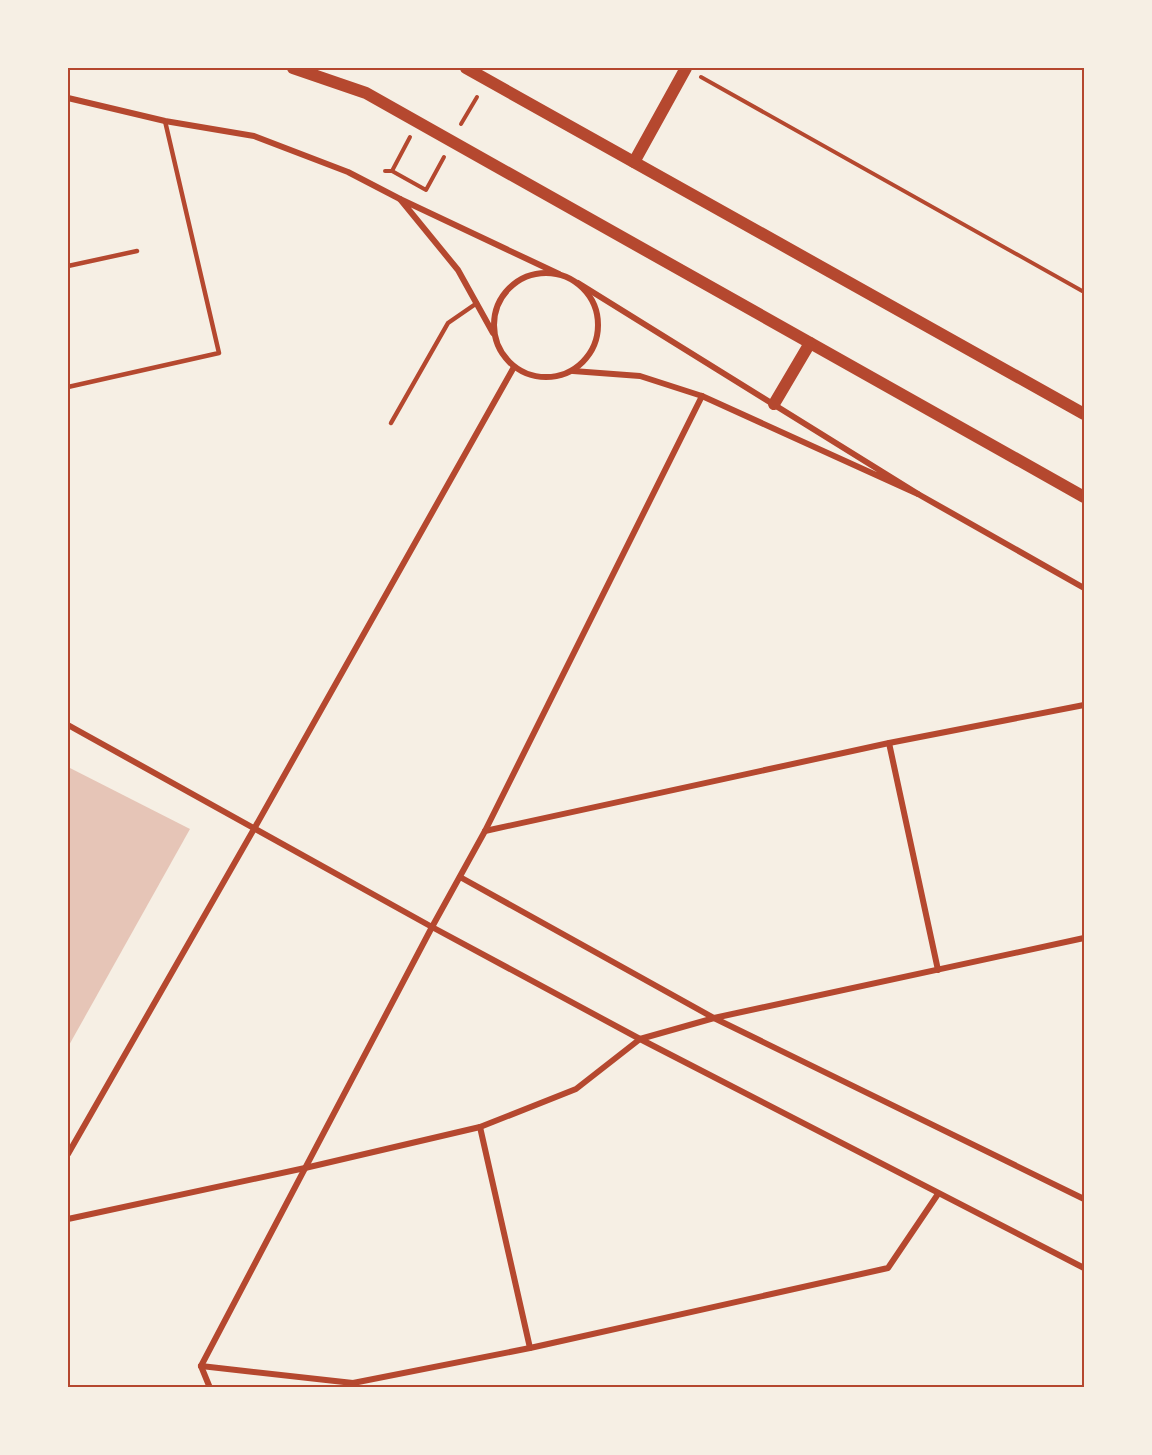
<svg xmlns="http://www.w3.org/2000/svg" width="1152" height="1455" font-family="Helvetica,sans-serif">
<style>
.building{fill:#e6c5b7}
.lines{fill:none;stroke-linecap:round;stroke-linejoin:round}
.path{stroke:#b5482f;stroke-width:4}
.service{stroke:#b5482f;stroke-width:4.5}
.minor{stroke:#b5482f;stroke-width:6}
.secondary{stroke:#b5482f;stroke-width:12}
.neatline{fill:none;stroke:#b5482f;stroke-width:2}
</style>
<rect width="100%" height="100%" fill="#f6efe4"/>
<polygon class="building" points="68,767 190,829 68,1047"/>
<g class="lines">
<g class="path">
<polyline points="701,77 1084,292"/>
<polyline points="461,124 477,97"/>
<polyline points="385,171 392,171 426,190 444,157"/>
<polyline points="392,171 410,137"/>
</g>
<g class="service">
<polyline points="68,266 137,251"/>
<polyline points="68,387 219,353 165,121"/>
<polyline points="391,423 448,323 477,303"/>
</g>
<g class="minor">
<polyline points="68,98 165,121 254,136 348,172 400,199"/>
<circle cx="546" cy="325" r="52"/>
<polyline points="493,333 458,270 400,199 559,274"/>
<polyline points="573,371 640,376 702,396 918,494 578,283"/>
<polyline points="918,494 1084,588"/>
<polyline points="68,725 432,927 640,1039 1084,1268"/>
<polyline points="889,743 938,970"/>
<polyline points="485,831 889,743 1084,705"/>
<polyline points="460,877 714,1018 1084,1199"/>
<polyline points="480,1127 530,1348"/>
<polyline points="68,1154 254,829 514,367"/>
<polyline points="68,1219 305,1168 480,1127 576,1089 640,1039 714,1018 1084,938"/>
<polyline points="201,1366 432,927 485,831 702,396"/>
<polyline points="201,1366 353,1383 530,1348 888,1268 938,1194"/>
<polyline points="201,1366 210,1388"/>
</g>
<g class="secondary">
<polyline points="293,68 366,93 1084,497"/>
<polyline points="466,68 1084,414"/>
<polyline points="634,162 686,68"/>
<polyline points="774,404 810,343"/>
</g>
</g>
<rect width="1152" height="1455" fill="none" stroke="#f6efe4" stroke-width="138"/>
<rect x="69" y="69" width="1014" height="1317" class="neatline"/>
</svg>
